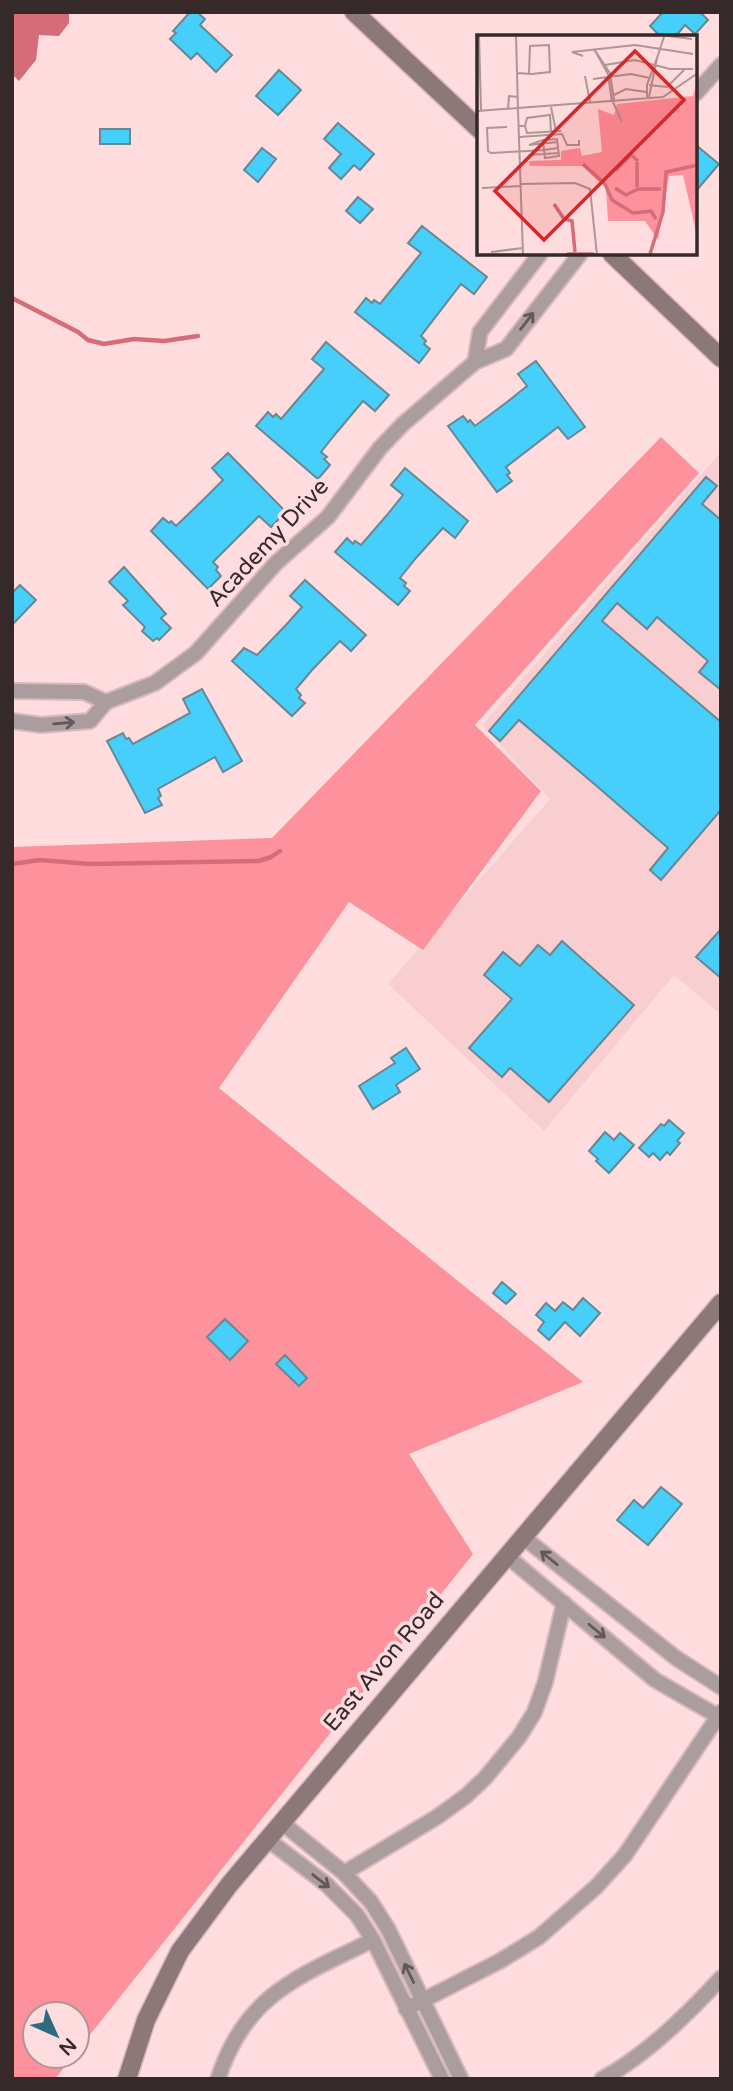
<svg xmlns="http://www.w3.org/2000/svg" width="733" height="2091" font-family="'Varela Round',sans-serif">
<style>
.built{fill:#f8ced0}
.forest{fill:#fd929c}
.water{fill:#d46d78}
.lines{fill:none;stroke-linecap:round;stroke-linejoin:round}
.stream{stroke:#d46d78;stroke-width:4.5}
.building{fill:#45cffa;stroke:#698792;stroke-width:2}
.street-casing{stroke:#d7b9bb;stroke-width:18}
.secondary-casing{stroke:#d7b9bb;stroke-width:21}
.street{stroke:#ab9c9d;stroke-width:14}
.secondary{stroke:#8d7879;stroke-width:18}
.oneway{stroke:#645757}
.labels{text-anchor:middle;dominant-baseline:central;stroke-width:7;stroke-linejoin:round;paint-order:stroke}
.street-label{font-size:23px;fill:#352929;stroke:#ffdddf}
.inset-river{fill:none;stroke:#d46d78;stroke-width:3.5}
.inset-road{fill:none;stroke:#ae9596;stroke-width:2}
.view{fill:#d62828;fill-opacity:0.15;stroke:#d62828;stroke-width:3.5}
.inset-edge{fill:none;stroke:#352929;stroke-width:3.5}
</style>
<rect width="100%" height="100%" fill="#ffdddf"/>
<polygon class="built" points="721,452 721,1014 674,975 544,1131 388,984 550,799 482,725"/>
<polygon class="forest" points="661,437 699,473 475,725 541,791 423,950 349,902 219,1088 583,1382 409,1454 473,1554 77,2051 77,2014 35,2014 35,2056 73,2056 55,2079 12,2079 12,847 272,838"/>
<polygon class="water" points="12,12 69,12 69,23 59,36 39,35 36,60 19,81 12,74"/>
<g class="lines">
<g class="stream">
<polyline points="12,298 78,332 88,340 104,344 134,339 164,341 198,336"/>
<polyline points="12,864 40,860 90,864 259,861 271,857 280,851"/>
</g>
</g>
<g class="building">
<polygon points="190,12 197,12 205,19 200,25 232,55 216,72 197,53 191,59 170,39 176,33 173,31"/>
<polygon points="663,12 700,12 708,20 695,34 685,25 675,37 661,37 650,26"/>
<polygon points="279,70 301,90 278,115 256,96"/>
<polygon points="338,123 374,154 360,170 354,165 341,179 329,168 341,154 324,139"/>
<rect x="100" y="129" width="30" height="15"/>
<polygon points="696,145 719,164 696,191"/>
<polygon points="262,148 276,159 258,182 244,170"/>
<polygon points="358,197 373,209 360,223 346,211"/>
<polygon points="422,226 487,277 474,294 461,284 421,336 426,341 424,344 430,349 419,363 355,312 366,298 372,303 374,300 380,304 405,273 421,253 408,243"/>
<polygon points="326,342 389,395 375,411 363,401 337,432 321,452 327,457 324,459 330,465 318,479 256,426 268,412 273,417 276,414 281,419 324,369 312,359"/>
<polygon points="536,361 585,427 568,439 558,427 506,467 510,473 507,475 512,481 497,492 448,426 463,416 468,422 470,420 475,426 507,402 527,386 518,374"/>
<polygon points="228,453 286,512 271,527 259,516 213,562 218,567 216,570 221,576 208,589 151,531 163,518 169,523 171,521 176,526 205,498 223,480 212,468"/>
<polygon points="405,468 468,521 455,538 443,528 416,558 400,578 406,583 404,586 410,591 398,605 335,552 347,538 353,544 355,541 361,545 387,515 403,495 391,485"/>
<polygon points="706,477 717,486 702,504 721,520 721,690 699,672 708,661 657,617 647,629 617,603 602,621 721,722 721,810 661,880 650,870 668,848 599,788 519,720 500,741 489,731"/>
<polygon points="124,567 166,614 161,618 171,628 159,640 157,638 153,641 142,631 145,627 123,605 128,601 109,582"/>
<polygon points="305,580 366,635 351,651 340,641 312,670 296,689 301,695 299,698 305,703 292,716 232,661 244,648 257,655 285,626 302,607 290,596"/>
<polygon points="20,585 36,600 12,625 12,593"/>
<polygon points="202,689 242,761 223,772 215,757 158,789 161,796 158,798 162,805 145,813 107,741 123,733 126,739 129,738 133,744 190,713 183,699"/>
<polygon points="721,929 721,978 696,957"/>
<polygon points="562,941 634,1005 549,1102 510,1068 502,1077 469,1048 512,999 484,975 503,952 520,966 538,945 550,955"/>
<polygon points="406,1048 420,1069 396,1085 400,1092 373,1109 359,1086 395,1063 391,1058"/>
<polygon points="669,1120 684,1133 677,1141 680,1143 670,1155 667,1152 660,1160 653,1153 649,1157 639,1148 661,1124 664,1126"/>
<polygon points="605,1132 614,1140 620,1133 634,1145 609,1173 596,1161 598,1159 589,1151"/>
<polygon points="502,1282 516,1294 506,1304 493,1293"/>
<polygon points="583,1298 600,1313 580,1336 565,1322 549,1340 538,1330 544,1322 536,1315 546,1303 555,1311 563,1302 573,1310"/>
<polygon points="225,1319 248,1341 230,1360 207,1337"/>
<polygon points="285,1355 307,1378 299,1386 276,1364"/>
<polygon points="661,1487 682,1504 648,1545 617,1520 634,1500 643,1508"/>
</g>
<g class="lines">
<g class="street-casing">
<g id="street">
<polyline points="696,93 721,65"/>
<polyline points="475,362 480,332 540,254"/>
<polyline points="12,691 84,692 106,702"/>
<polyline points="12,721 41,725 90,721 106,702 155,683 196,653 276,563 328,517 380,448 403,424 475,362 506,349 580,254"/>
<polyline points="523,1537 676,1658 721,1687"/>
<polyline points="507,1556 655,1680 721,1718"/>
<polyline points="281,1822 344,1873 371,1902 388,1929 461,2079"/>
<polyline points="267,1839 326,1884 357,1915 373,1940 442,2079"/>
<polyline points="344,1873 437,1817 466,1796 485,1778 519,1737 534,1713 545,1683 564,1603"/>
<polyline points="406,2009 500,1961 539,1937 596,1887 625,1855 721,1712"/>
<path d="M218 2079C245 1994 300 1976 373 1940"/>
<path d="M602 2079C645 2056 688 2014 721 1978"/>
</g>
</g>
<g class="secondary-casing">
<g id="secondary">
<polyline points="354,12 479,129"/>
<polyline points="612,254 721,358"/>
<polyline points="127,2079 146,2020 180,1951 229,1885 721,1303"/>
</g>
</g>
<use href="#street" class="street"/>
<use href="#secondary" class="secondary"/>
</g>
<defs><path id="oneway-shaft" d="M-6 0H5M1.5-3L5.5 0L1.5 3" fill="none" stroke-width="1.6" stroke-linecap="round" stroke-linejoin="round" transform="scale(1.75)"/></defs>
<g class="oneway">
<use href="#oneway-shaft" transform="translate(527 321) rotate(-52)"/>
<use href="#oneway-shaft" transform="translate(64 723) rotate(-5)"/>
<use href="#oneway-shaft" transform="translate(549 1558) rotate(-141)"/>
<use href="#oneway-shaft" transform="translate(597 1631) rotate(40)"/>
<use href="#oneway-shaft" transform="translate(321 1881) rotate(38)"/>
<use href="#oneway-shaft" transform="translate(409 1973) rotate(-116)"/>
</g>
<g class="labels">
<g class="street-label">
<text transform="translate(268 543) rotate(-47)">Academy Drive</text>
<text transform="translate(384 1662) rotate(-50)">East Avon Road</text>
</g>
</g>
<g transform="translate(477 35)">
<rect width="220" height="220" fill="#ffdddf"/>
<path d="M220 47V201L206 140 192 141 181 205 168 186H131L129 153 105 131H53L52 126 84 125V116L103 113 105 121 125 117 121 74 137 80 140 69 216 61Z" fill="#fd929c"/>
<path class="inset-river" d="M160 127V152M106 129 128 149 135 165 156 178 174 176 179 184M138 136 154 120 161 126M138 153 149 160 161 154H184M77 169 87 184 95 186 98 217M90 219H117M173 219 186 177 189 137 221 130"/>
<path class="inset-road" d="M2 0 4 75M39 0 41 75M183 0 215 4M106 21 95 17 158 10 216 19M180 23 187 2M128 30 158 25 193 34H216M40 38 55 39 73 37 72 10 53 11 52 39M108 41 113 67M116 44 154 39 173 43M172 50 190 52 207 35M137 60 149 54 169 57M170 63V50L180 23 172 62M135 67 131 39 117 14 133 38 137 65M136 67 145 87M74 72 79 96M31 75 32 61 41 62M41 75 46 220M0 76 186 62 221 38M42 91H48L50 98 84 96M48 91 50 83 73 80 74 97M30 92 10 93 11 116 14 118 51 116 67 115 81 113 82 121 68 123 67 115 66 105 80 104 81 113M42 102 85 99 90 110H102V105M66 105 52 110 81 107M52 120 82 118M44 149 98 148 113 154 120 220M5 153 44 151M14 217 46 213M46 220H90"/>
<path class="view" d="M158 16 207 65 67 205 18 156Z"/>
<rect width="220" height="220" class="inset-edge"/>
</g>
<rect width="733" height="2091" fill="none" stroke="#352929" stroke-width="28"/>
<g transform="translate(56 2035) rotate(135)"><circle r="33" fill="#ffdddf" stroke="#ae9596" stroke-width="2"/>
<path d="M0-5L12 26L0 18L-12 26Z" fill="#2c6b80"/>
<text y="-10" font-size="19" font-weight="bold" text-anchor="middle" fill="#352929">N</text>
</g>
</svg>
